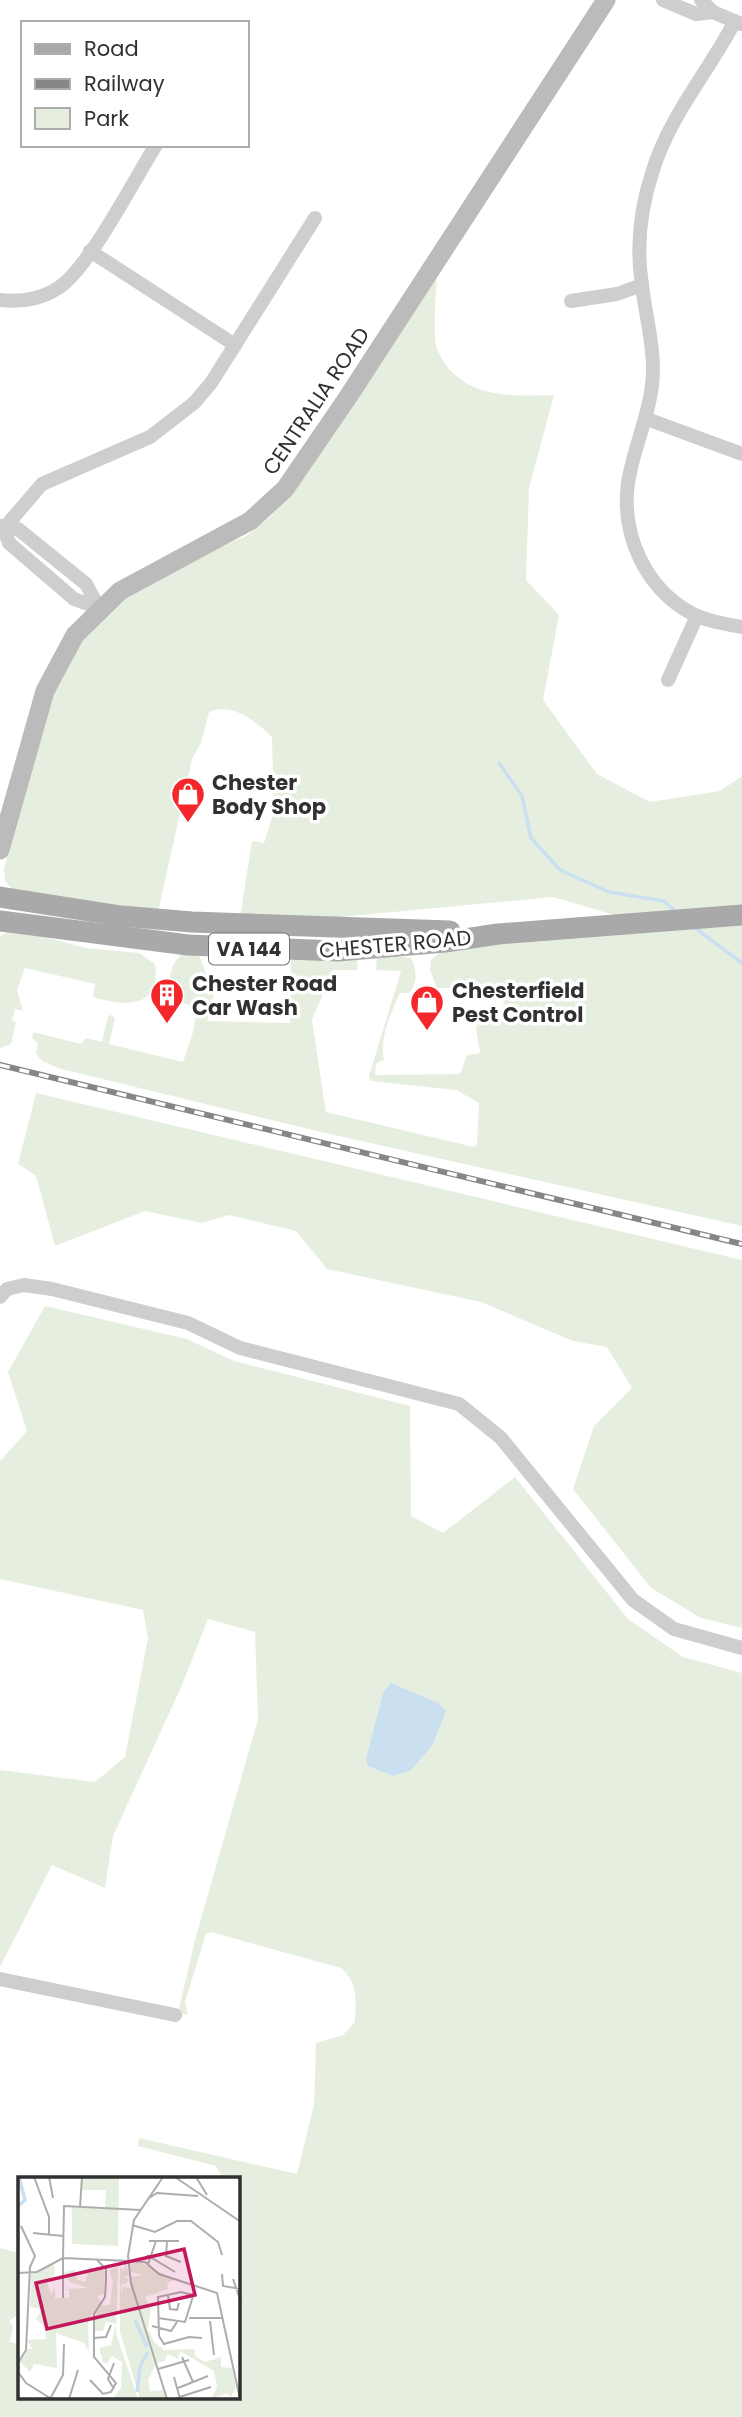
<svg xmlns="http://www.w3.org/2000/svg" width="742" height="2417" font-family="Poppins,sans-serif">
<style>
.green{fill:#e6efdf}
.water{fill:#cadff0}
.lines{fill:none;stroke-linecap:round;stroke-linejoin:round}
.stream{stroke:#cadff0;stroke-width:3.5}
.street{stroke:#cecece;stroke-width:14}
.secondary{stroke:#bbb;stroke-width:19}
.primary{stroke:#a9a9a9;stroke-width:21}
.rail-casing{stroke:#868686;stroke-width:6}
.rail{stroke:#fff;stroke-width:3.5;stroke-dasharray:10;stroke-linecap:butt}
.labels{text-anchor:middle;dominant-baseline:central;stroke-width:7;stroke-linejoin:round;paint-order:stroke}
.shield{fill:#fff;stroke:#6f6f6f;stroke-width:2}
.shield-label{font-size:19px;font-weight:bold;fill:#313131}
.street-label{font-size:21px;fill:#313131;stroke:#fff}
.poi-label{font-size:21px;font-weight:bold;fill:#313131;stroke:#fff;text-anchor:start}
.inset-river{fill:none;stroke:#cadff0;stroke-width:3.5}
.inset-road{fill:none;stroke:#adadad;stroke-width:2}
.view{fill:#c2185b;fill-opacity:0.15;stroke:#c2185b;stroke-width:3.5}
.inset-edge{fill:none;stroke:#313131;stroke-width:3.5}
</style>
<rect width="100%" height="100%" fill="#fff"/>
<g class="green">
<path d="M437 267C437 283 432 337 437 349 458 398 508 397 554 395L529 488 526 580 559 615 543 700 597 774 650 802 720 791 742 776V909L621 917 553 897 298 921 240 917 252 841 264 843 274 811 272 737C255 721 233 702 209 712L201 743 192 759 158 912 13 890 5 881 4 869 49 694 95 618 162 573 246 536 272 515 290 494Z"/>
<path d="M742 922V1226L321 1132 61 1069 42 1061 36 1053 38 1043 32 1038 33 1032 81 1044 86 1038 102 1042 108 1016 112 1015 115 1018 109 1044 183 1062 193 1032 197 1008 177 1001C166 987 168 964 183 954L199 955 214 994 207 1021 290 1023 291 958H358L357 970H333L312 1020 326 1112 474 1147 477 1144 479 1103 456 1090 371 1081 369 1076 401 971 376 970 377 954 411 958C417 969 418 983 409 993H400C391 1013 379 1038 384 1060L376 1064 375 1075 460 1074 467 1055 480 1053 476 1028 478 1024 496 1020 504 1012 503 993 491 988H437L430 970 431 960 444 948Z"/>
<path d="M8 932H25L86 948 139 953 155 964C162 1009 124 1007 93 997L95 984 25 968 17 990 23 1011 15 1009 12 1021 16 1022 11 1044 0 1048V936Z"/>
<polygon points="36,1093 742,1260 742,1628 701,1618 651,1588 573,1489 594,1426 632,1388 607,1347 573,1341 481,1302 327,1269 296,1231 229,1215 202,1223 145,1211 55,1246 36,1176 18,1164"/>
<path d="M45 1306 187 1339 234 1361 410 1406 411 1516 443 1533 515 1477 628 1619 683 1657 742 1673V2417H0V2248L19 2253V2314L9 2321 13 2326 10 2342 19 2344V2398H238V2179H223L216 2166 138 2146 139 2138 297 2174 314 2105 316 2043 343 2035 355 2022C356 2000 358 1983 341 1968L211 1932 206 1934 185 2002 188 2015 178 2013 195 1940 258 1719 255 1632 208 1619 182 1685 113 1836 105 1888 52 1865 0 1967V1770L95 1782 125 1757 148 1638 143 1610 0 1579V1461L27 1431 8 1372Z"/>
</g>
<polygon class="water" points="391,1683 438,1703 446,1711 432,1746 410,1771 393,1776 368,1766 366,1759 383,1693"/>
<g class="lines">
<g class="stream">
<polyline points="499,763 522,796 531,838 560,870 609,892 664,901 675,911"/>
<polyline points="695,928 742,963"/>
</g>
<g class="street">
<polyline points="663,0 696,14 713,12"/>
<polyline points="701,0 713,12 741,24"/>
<path d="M735 21C709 71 670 115 653 170 641 206 636 247 642 285 645 313 653 340 653 369 653 409 634 444 628 483 621 534 645 588 691 613 706 621 725 624 742 627"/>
<polyline points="90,251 235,345"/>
<path d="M0 300C23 303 48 298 66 282 96 254 133 182 156 145"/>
<polyline points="571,301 617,294 642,285"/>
<polyline points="647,419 742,454"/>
<polyline points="0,526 18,529 86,584 99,608"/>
<polyline points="4,528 9,543 74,599 99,608"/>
<polyline points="0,533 42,484 150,437 194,403 211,383 315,218"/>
<polyline points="668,680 697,616"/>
<polyline points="0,1297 7,1289 24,1285 52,1289 188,1323 240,1348 459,1404 501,1438 633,1600 674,1629 742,1648"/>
<polyline points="0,1979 175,2015"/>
</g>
<polyline class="secondary" points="0,850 45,691 75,635 120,591 250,521 285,489 348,397 606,0"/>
<g class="primary">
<polyline points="0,897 121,916 192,922 450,931"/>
<polyline points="0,921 188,945 338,951 445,942 498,934 742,915"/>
</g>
<g class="rail-casing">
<polyline id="rail" points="0,1065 742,1244"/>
</g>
<use href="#rail" class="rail"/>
</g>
<defs>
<g id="shop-pin" transform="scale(1.75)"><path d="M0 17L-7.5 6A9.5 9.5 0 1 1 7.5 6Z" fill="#f4272a" stroke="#fff"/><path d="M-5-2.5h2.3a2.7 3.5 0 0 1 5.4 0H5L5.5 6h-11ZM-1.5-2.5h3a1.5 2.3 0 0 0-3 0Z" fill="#fff"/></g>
<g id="building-pin" transform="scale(1.75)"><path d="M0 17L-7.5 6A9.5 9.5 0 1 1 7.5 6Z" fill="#f4272a" stroke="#fff"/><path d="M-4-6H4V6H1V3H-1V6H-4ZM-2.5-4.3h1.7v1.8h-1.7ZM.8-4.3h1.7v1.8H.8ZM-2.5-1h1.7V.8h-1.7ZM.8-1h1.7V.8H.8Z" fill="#fff"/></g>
</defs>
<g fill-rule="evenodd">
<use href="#shop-pin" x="188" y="794"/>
<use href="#building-pin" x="167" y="995"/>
<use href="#shop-pin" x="427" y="1002"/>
</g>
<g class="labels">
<rect class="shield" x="209" y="933.5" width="80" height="31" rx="5"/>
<g class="shield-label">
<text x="249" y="949">VA 144</text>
</g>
<g class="street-label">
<text transform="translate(316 401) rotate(-56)">CENTRALIA ROAD</text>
<text transform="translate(395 944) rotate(-5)">CHESTER ROAD</text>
</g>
<g class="poi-label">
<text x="212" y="782">Chester<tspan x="212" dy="24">Body Shop</tspan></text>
<text x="192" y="983">Chester Road<tspan x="192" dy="24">Car Wash</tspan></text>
<text x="452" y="990">Chesterfield<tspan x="452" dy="24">Pest Control</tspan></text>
</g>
</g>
<g transform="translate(18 2177)">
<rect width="222" height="222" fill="#fff"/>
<path d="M64 0H101L100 69 54 67V30L87 32 88 13H64ZM36 85 37 97 29 105 33 118 37 111V121H51V113L46 112 70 111 52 105 45 96 57 92 59 103 68 105 71 90 87 94 86 117 79 119 83 125 70 143 71 174 66 166 38 156 39 191 16 187 12 195 2 185 10 172H14L9 163 28 162 27 150 18 142 24 132 12 130 13 97ZM102 85H108L111 98 107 100 112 104 103 108V118L105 110 112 111 113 100 126 98 113 95 112 86 122 85 156 103 149 106 150 112 127 120 133 131 130 152 136 165 146 173 177 172V179L187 185 203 180V190L214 191 218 211 213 220 209 216 193 222 199 210 196 194 162 174 160 182 149 177 147 184 138 186 130 203 132 214 145 213 148 221 122 222 102 155V91L106 93 107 88ZM100 90 98 156 120 222H94L103 211 104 185 94 179 89 187 85 185 81 171 93 168 98 147 88 145 85 154H77V138L83 128H92L95 104 91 93Z" fill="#e6efdf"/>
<path class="inset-river" d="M0 29 7 23 1 0M117 143 129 170M119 215 122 189 130 175"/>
<path class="inset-road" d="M16 0 31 40V57M31 0 35 21M145 0 116 43 110 79 113 106 149 222M157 0 223 45M178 0 189 18M131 21 139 16 180 19M62 30 64 0M114 48 137 55 159 44H173L200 65 204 78M15 56 45 59M131 64H161M149 64 148 79 163 85M129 78 157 95M45 81V121M45 81 46 29 123 33M111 84 127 85 141 97 199 116 222 222M130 87 138 64M0 96 19 95 45 81 111 84M204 97 205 109 223 112M215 102 223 125M150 118 152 132 159 133 161 126M140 141 167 145 176 116M171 141H204M192 144 196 178M134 149 153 154 159 145M141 159 140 120 163 115 175 118M141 159 146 167 171 160 184 161M76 161 88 160 93 148M164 180 175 205M0 186 8 173 12 90 17 79 3 49M140 192 171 183M0 195 8 206 32 221M156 200 162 222M72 203 85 217 93 215 98 206 76 180V137L87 120 88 103V92L79 83M160 211 190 199M96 212 90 202 96 186M32 222 45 198 46 167M51 222 60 193M155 222 193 210"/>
<path class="view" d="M166 72 177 118 29 152 18 106Z"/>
<rect width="222" height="222" class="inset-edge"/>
</g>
<rect x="21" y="21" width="228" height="126" fill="#ffffff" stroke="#adadad" stroke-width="2"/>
<rect x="35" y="44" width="35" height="10" fill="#a9a9a9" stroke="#adadad" stroke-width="2"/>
<text x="84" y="56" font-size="21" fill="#313131">Road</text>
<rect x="35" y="79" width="35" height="10" fill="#868686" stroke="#adadad" stroke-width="2"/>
<text x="84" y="91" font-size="21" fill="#313131">Railway</text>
<rect x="35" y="108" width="35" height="21" fill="#e6efdf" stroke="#adadad" stroke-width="2"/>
<text x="84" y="126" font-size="21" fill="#313131">Park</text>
</svg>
